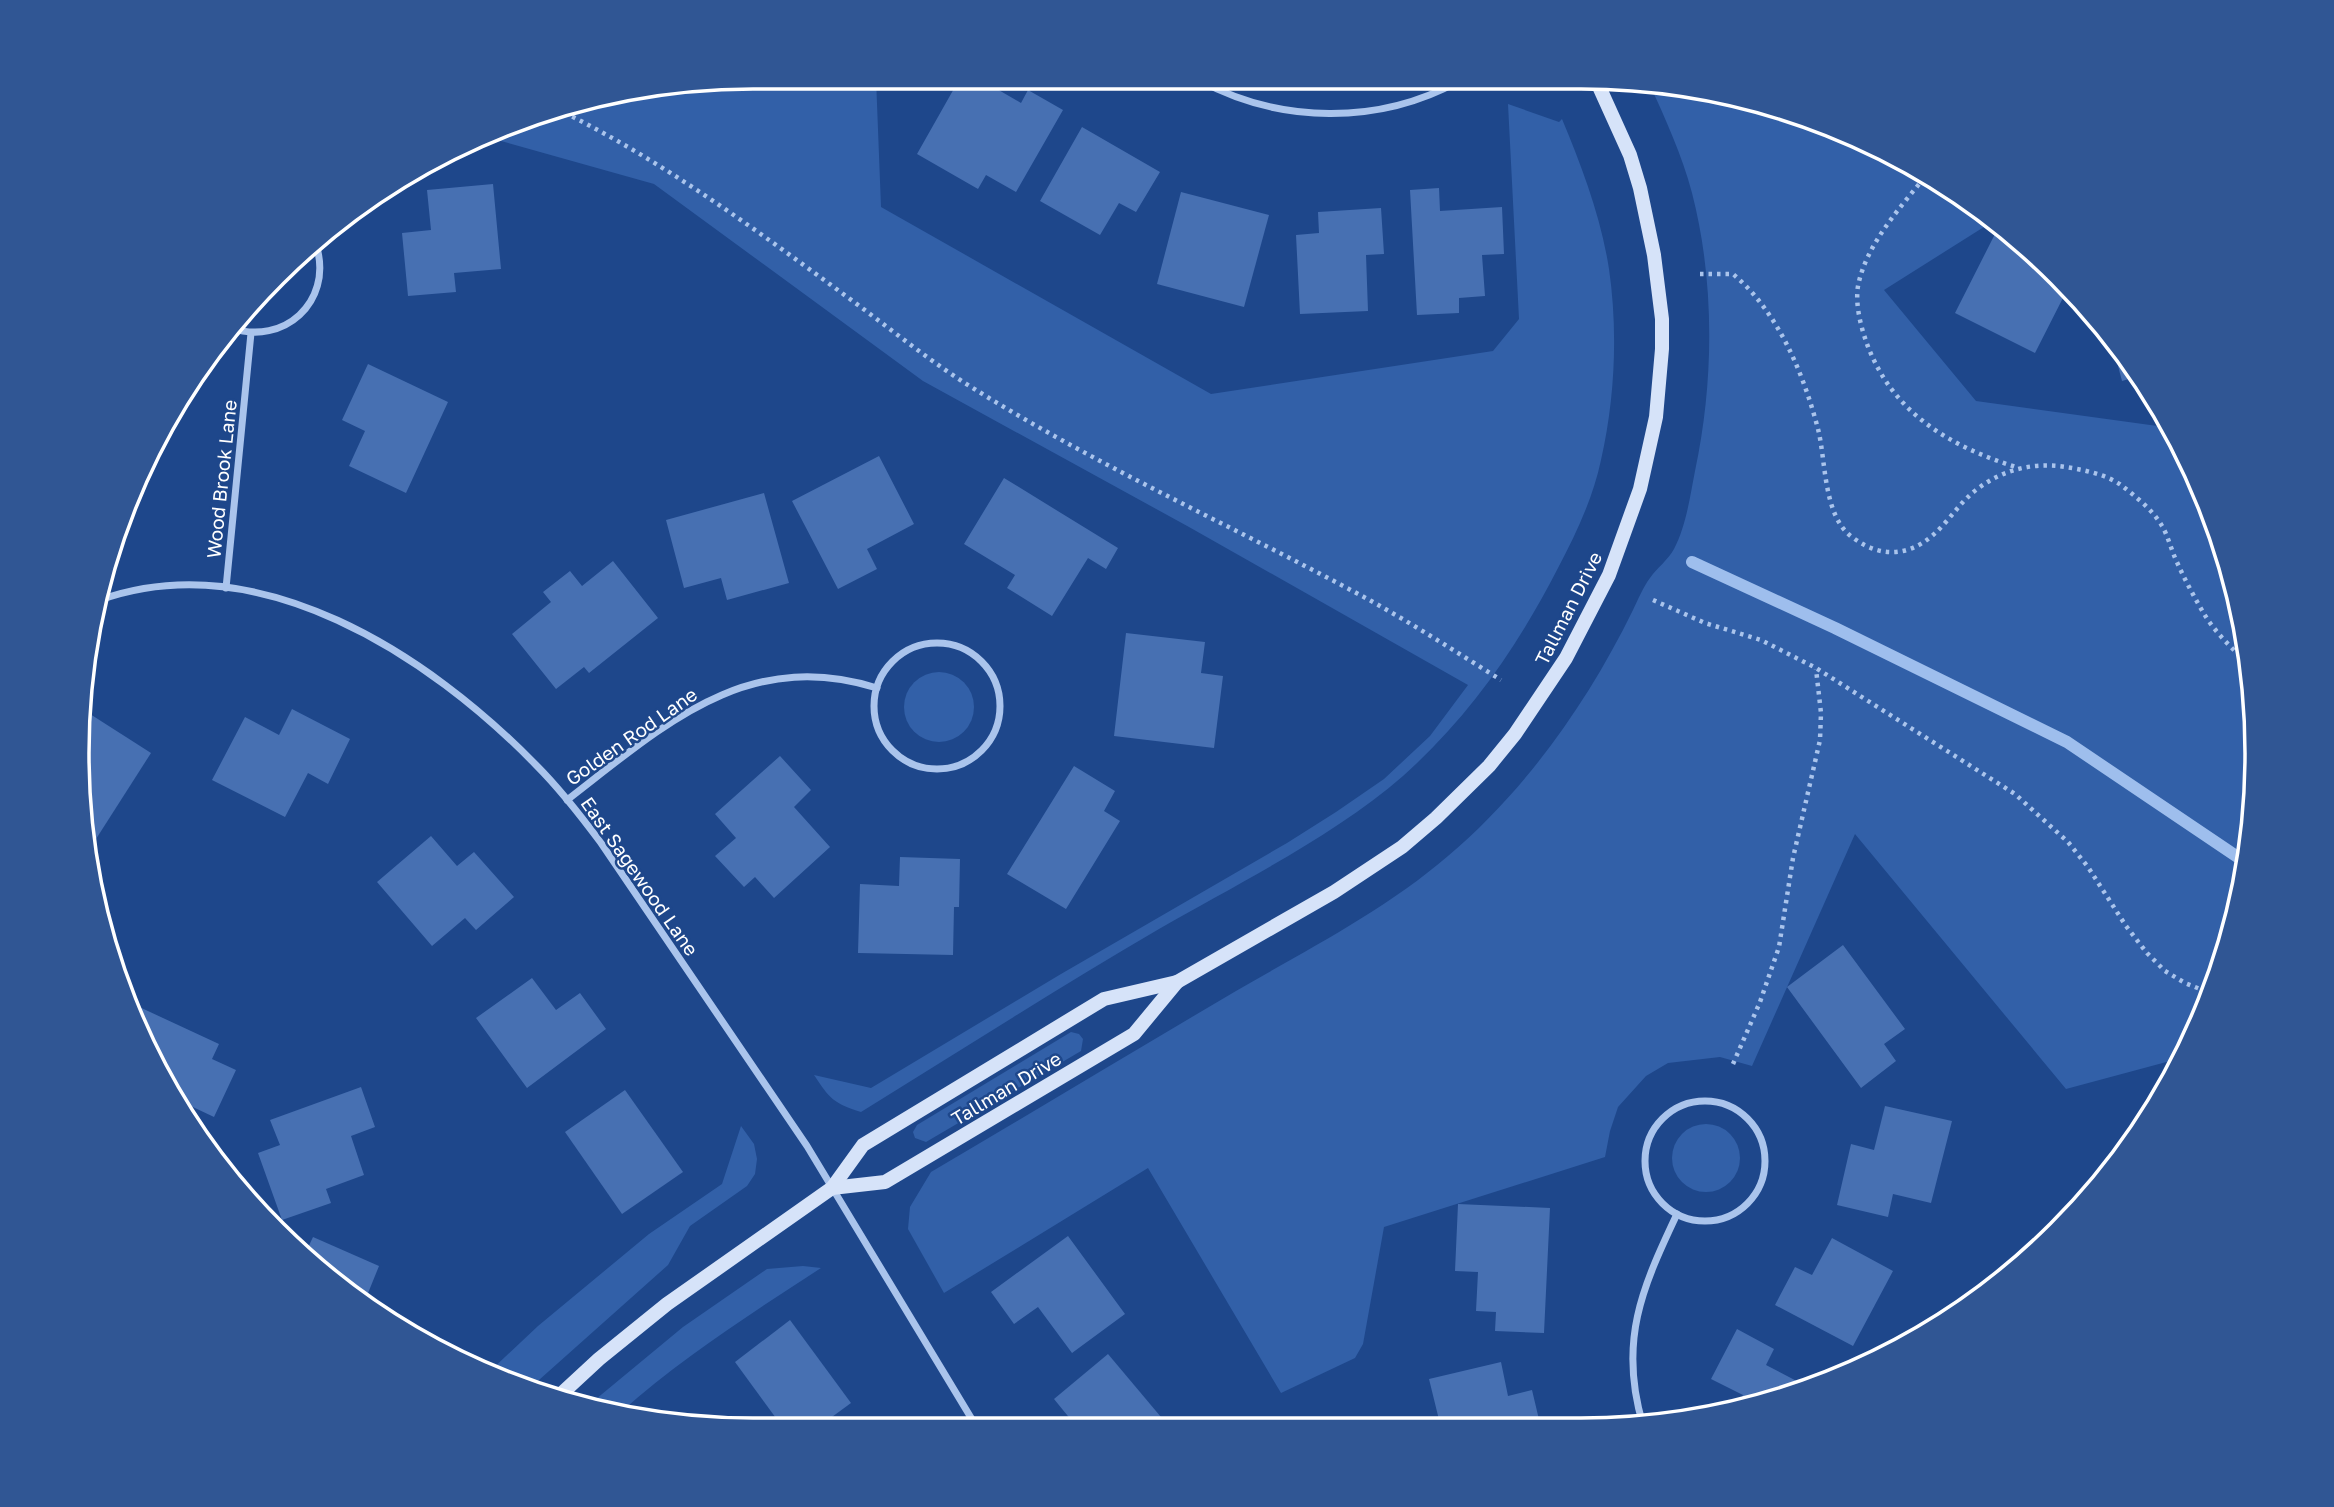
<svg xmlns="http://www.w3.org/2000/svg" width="2334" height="1507" font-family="'Golos Text',sans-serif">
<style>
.green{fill:#3260a8}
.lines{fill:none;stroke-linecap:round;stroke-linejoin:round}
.stream{stroke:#9ebeed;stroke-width:12}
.building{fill:#4770b2}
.path{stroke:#aac4ec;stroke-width:4.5;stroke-dasharray:3.5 5;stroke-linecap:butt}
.street{stroke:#aac4ec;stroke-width:7}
.secondary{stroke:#d6e3f9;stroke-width:14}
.labels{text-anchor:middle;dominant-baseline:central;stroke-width:5;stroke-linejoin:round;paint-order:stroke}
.street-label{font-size:19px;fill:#fff;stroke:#1e478b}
.rim{fill:none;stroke:#fff;stroke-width:3.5}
</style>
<rect width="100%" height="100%" fill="#1e478b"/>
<g class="green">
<path d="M753 77 876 78 881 207 1211 394 1493 351 1519 319 1508 104 1559 122 1562 119C1582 167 1601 217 1609 269 1618 331 1615 399 1601 460 1593 498 1576 534 1558 568 1518 646 1469 717 1403 776 1334 836 1239 883 1159 929 1058 988 960 1051 861 1112 834 1104 829 1098 814 1075L871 1088 1061 974 1287 843 1336 812 1384 779 1430 736 1468 685 1189 527 923 381 654 184 487 137 536 113Z"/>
<path d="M1649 83H1668L1840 129 1995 220 1884 290 1976 401 2172 428 2221 536 2251 666 2256 798 2234 929 2187 1053 2185 1057 2066 1089 1855 834 1752 1066 1720 1057 1668 1063 1646 1076 1618 1107 1610 1131 1605 1157 1384 1227 1363 1344 1355 1358 1281 1393 1148 1168 944 1293 908 1229 910 1207 931 1172C1033 1112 1134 1051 1236 991 1308 949 1384 911 1448 856 1526 790 1588 702 1633 610 1638 600 1643 587 1650 578 1657 568 1668 560 1674 549 1686 526 1690 497 1695 471 1714 382 1715 282 1692 193 1682 155 1665 118 1649 83Z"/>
<circle cx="939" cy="707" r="35"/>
<polygon points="1071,1032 1079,1034 1083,1039 1081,1051 926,1142 915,1138 913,1132 917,1125"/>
<circle cx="1706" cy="1158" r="34"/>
<polygon points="741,1126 754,1144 757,1159 755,1174 747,1186 690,1226 668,1265 530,1388 495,1379 487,1374 538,1326 649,1234 722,1184"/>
<path d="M803 1266 821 1268C752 1313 683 1357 621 1412L590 1404 683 1327 767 1269Z"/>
</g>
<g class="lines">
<polyline class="stream" points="1692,562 1835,628 2067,742 2245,862"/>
</g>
<g class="building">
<polygon points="960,78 978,78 1021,103 1028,90 1063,110 1016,192 986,175 978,189 917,154"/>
<polygon points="1082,127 1160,172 1136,212 1119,203 1100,235 1040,201"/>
<polygon points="493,184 501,269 454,273 456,292 408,296 402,233 431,230 427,190"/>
<polygon points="1439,188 1440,211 1502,207 1504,254 1482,255 1485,296 1459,298 1459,313 1417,315 1410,190"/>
<polygon points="1181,192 1269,215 1244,307 1157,284"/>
<polygon points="1381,208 1384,254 1366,255 1368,311 1300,314 1296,235 1319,233 1318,212"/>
<polygon points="1995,234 2022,247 2023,245 2068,288 2035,353 1955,313"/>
<polygon points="2111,339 2139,376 2122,381"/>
<polygon points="368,364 448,402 406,493 349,466 365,431 342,420"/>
<polygon points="879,456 914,524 867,549 877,569 838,589 792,501"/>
<polygon points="1004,478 1118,548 1106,569 1088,558 1052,616 1007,588 1015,575 964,544"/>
<polygon points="764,493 789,583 727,600 721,578 684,588 666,520"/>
<polygon points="613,561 658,618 589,673 584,667 556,689 512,634 551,602 543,592 570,571 582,586"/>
<polygon points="1126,633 1205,642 1201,673 1223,676 1214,748 1114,736"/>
<polygon points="292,709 350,739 328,784 308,773 285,817 212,780 245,717 279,735"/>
<polygon points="90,714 151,753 96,839 91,837 80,730"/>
<polygon points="780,756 811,790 794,807 830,847 774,898 755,877 744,887 715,856 736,838 715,814"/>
<polygon points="1074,766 1115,791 1104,811 1120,821 1066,909 1007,874"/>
<polygon points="431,836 457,866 474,852 514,897 476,930 465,918 432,946 377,882"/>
<polygon points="900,857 960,859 959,907 954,907 953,955 858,953 860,884 899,886"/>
<polygon points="1843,945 1905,1029 1884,1044 1896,1061 1861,1088 1787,987"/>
<polygon points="532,978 556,1010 580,993 606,1029 527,1088 476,1018"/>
<polygon points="135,1005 219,1044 212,1059 236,1070 214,1117 178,1100"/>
<polygon points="361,1087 375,1127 351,1136 364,1175 326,1189 331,1203 282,1220 258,1153 280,1145 270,1120"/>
<polygon points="625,1090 683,1172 622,1214 565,1132"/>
<polygon points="1885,1106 1952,1121 1931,1203 1893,1194 1888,1217 1837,1205 1851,1144 1874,1150"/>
<polygon points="1458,1204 1550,1208 1544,1333 1495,1331 1496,1312 1476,1311 1478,1272 1455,1271"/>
<polygon points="1068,1236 1125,1314 1072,1353 1038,1307 1014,1324 991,1292"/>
<polygon points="313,1237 379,1266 364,1303 341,1290 306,1252"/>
<polygon points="1832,1238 1893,1271 1853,1346 1775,1305 1795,1267 1812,1275"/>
<polygon points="790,1320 851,1403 821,1425 781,1425 735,1362"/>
<polygon points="1737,1329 1774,1349 1766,1365 1810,1388 1798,1394 1737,1406 1743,1395 1711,1379"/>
<polygon points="1108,1354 1166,1423 1162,1426 1076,1426 1054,1399"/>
<polygon points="1501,1362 1508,1396 1532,1390 1541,1428 1441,1428 1429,1379"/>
</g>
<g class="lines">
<g class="path">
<path d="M557 109C662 160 756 230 850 299 892 330 932 363 976 390 1103 469 1241 530 1373 602 1416 626 1458 653 1501 680"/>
<path d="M1924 178C1899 209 1866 245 1858 286 1855 305 1861 327 1867 344 1893 414 1951 447 2019 468"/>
<path d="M1700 274H1733C1778 312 1803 372 1818 429 1826 460 1823 516 1852 537 1885 562 1917 555 1944 524 1955 512 1963 500 1976 490 2003 469 2034 462 2066 467 2084 470 2105 474 2121 485 2135 496 2153 510 2162 526 2168 536 2171 549 2176 560 2184 578 2193 595 2203 612 2215 633 2234 650 2251 667"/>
<polyline points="1653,600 1705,623 1761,640 1816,668 2015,794 2068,842 2088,867 2126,926 2147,953 2165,971 2185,983 2210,993"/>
<polyline points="1733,1064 1760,1002 1779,947 1793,858 1820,740 1821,713 1816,669"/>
</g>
<g class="street">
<path d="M1199 80C1280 124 1379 125 1459 81"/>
<path d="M231 328C284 346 332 302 317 248"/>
<polyline points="226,588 251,333"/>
<path d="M100 600C259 544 429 655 536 765 560 789 581 816 601 843L807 1146 976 1426"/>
<circle cx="937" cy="706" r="63"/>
<path d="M567 800C663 726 746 647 877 688"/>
<circle cx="1705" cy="1161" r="60"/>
<path d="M1643 1425C1618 1342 1642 1288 1677 1214"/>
</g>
<g class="secondary">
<polyline points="832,1188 885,1182 1134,1034 1177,982"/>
<polyline points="559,1396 599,1359 667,1304 832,1188 863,1145 1104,999 1177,982 1334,892 1402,847 1436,818 1489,766 1515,734 1566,658 1609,575 1640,489 1656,417 1662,349 1662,319 1654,255 1640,188 1630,155 1597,82"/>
</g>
</g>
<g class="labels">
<g class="street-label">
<text transform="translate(221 479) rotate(-84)">Wood Brook Lane</text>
<text transform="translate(1568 608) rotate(-63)">Tallman Drive</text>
<text transform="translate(631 736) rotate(-35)">Golden Rod Lane</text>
<text transform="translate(640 876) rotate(55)">East Sagewood Lane</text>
<text transform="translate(1006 1088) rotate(-31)">Tallman Drive</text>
</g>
</g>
<path d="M0 0H2334V1507H0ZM753 89H1581A664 664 0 0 1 2245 753V754A664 664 0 0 1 1581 1418H753A664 664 0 0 1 89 754V753A664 664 0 0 1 753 89Z" fill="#305694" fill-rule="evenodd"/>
<path class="rim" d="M753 89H1581A664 664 0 0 1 2245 753V754A664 664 0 0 1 1581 1418H753A664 664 0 0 1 89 754V753A664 664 0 0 1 753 89Z"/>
</svg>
